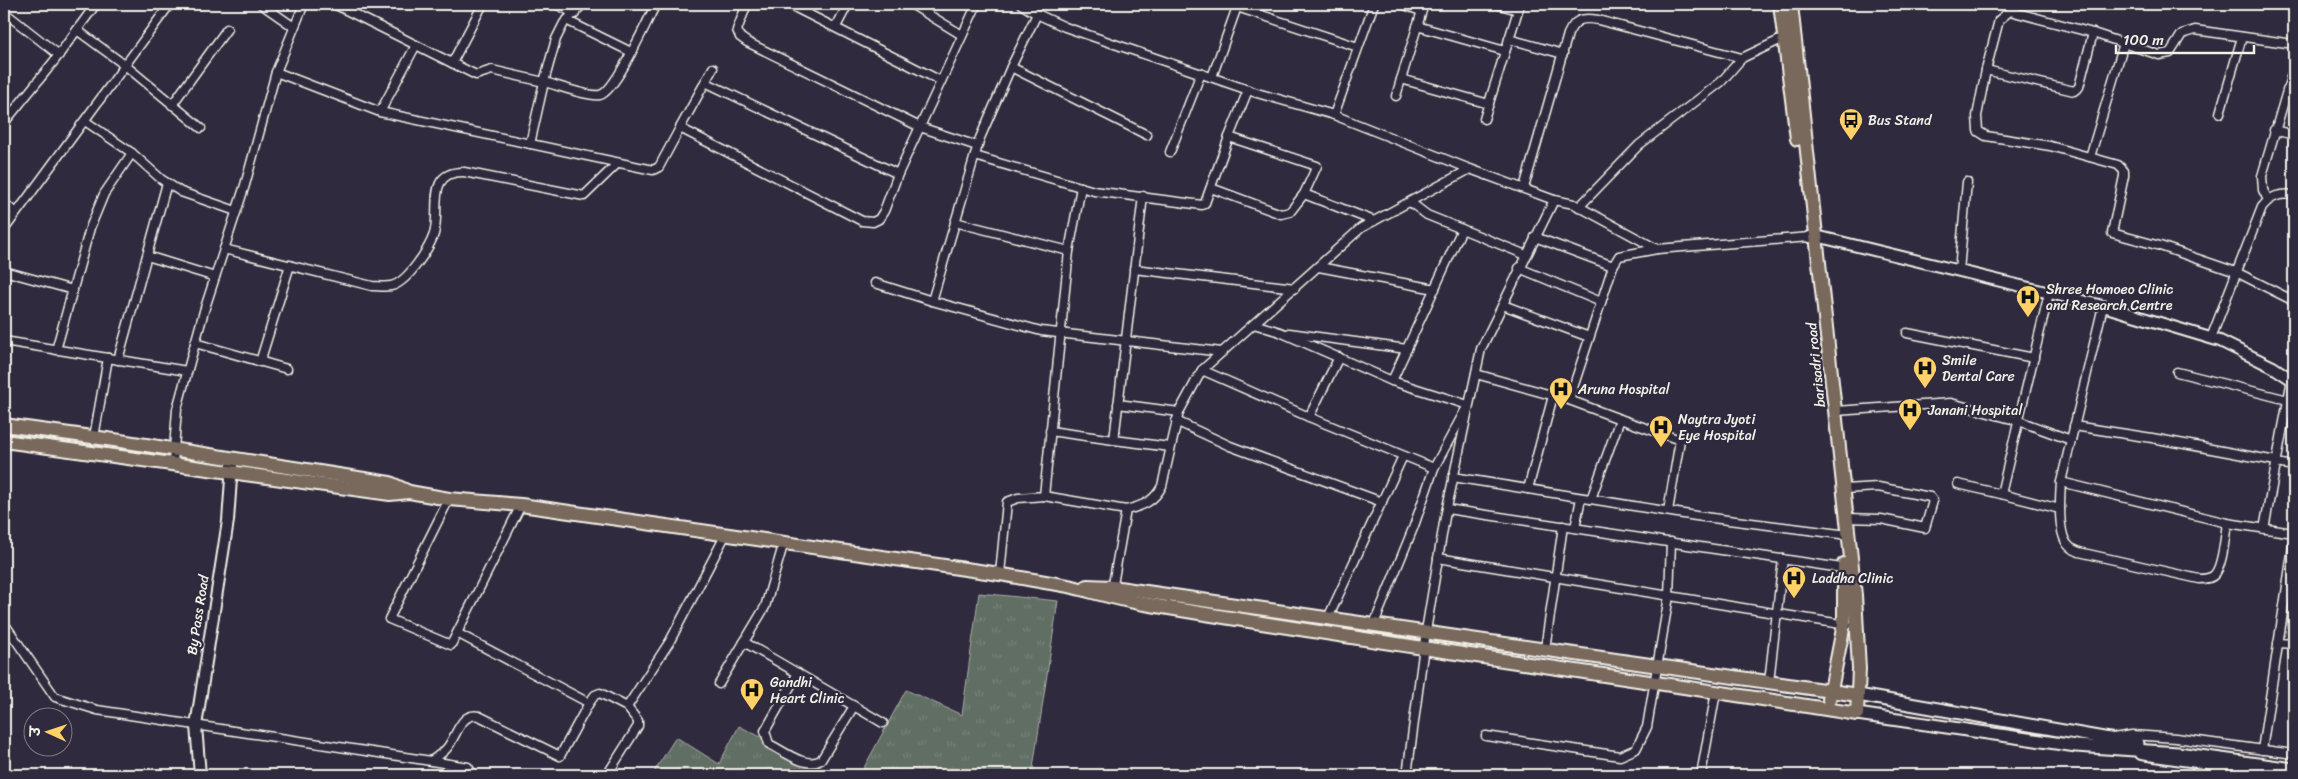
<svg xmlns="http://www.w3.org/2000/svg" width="2298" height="779" font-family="Sriracha,'Playpen Sans Deva',sans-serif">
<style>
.grass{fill:url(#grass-tufts);stroke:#aab0a6}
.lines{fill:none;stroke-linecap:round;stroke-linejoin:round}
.minor-casing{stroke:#f4f1e8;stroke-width:11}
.tertiary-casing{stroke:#f4f1e8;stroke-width:14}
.secondary-casing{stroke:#f4f1e8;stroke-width:15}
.primary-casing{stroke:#f4f1e8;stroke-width:16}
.minor{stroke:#2f2a3d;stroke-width:8}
.tertiary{stroke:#2f2a3d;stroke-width:10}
.secondary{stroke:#2f2a3d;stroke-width:11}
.primary{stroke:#78695c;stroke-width:12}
.labels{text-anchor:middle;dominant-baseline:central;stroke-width:4.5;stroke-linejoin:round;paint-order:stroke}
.poi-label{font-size:14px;fill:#f4f1e8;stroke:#2f2a3d;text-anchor:start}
.street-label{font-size:14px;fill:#f4f1e8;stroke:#2f2a3d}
</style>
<defs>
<pattern id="grass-tufts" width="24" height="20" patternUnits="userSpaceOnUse" patternTransform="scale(1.25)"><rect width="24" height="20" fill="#606e64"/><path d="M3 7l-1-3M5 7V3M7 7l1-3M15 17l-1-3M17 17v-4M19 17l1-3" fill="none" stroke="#77837a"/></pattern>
</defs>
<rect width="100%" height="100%" fill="#2f2a3d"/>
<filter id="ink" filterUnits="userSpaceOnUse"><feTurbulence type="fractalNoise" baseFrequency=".02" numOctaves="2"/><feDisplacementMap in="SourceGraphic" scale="10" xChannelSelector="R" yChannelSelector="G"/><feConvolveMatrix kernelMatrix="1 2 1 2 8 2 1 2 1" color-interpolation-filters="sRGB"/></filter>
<g filter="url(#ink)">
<g class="grass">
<polygon points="979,593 1058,601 1032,775 860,775 906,690 962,715"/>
<polygon points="739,726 836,775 652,775 676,737 719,764"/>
</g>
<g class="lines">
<g class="minor-casing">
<g id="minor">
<polyline points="261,4 294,27"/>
<polyline points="334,4 452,63"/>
<polyline points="483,4 452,63 476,75 492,70 544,82 556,39 564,23 583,4"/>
<polyline points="556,4 575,14"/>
<polyline points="747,4 737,30 740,37 747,42 920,127 977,146"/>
<polyline points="788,4 941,81"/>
<polyline points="911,4 962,35"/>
<polyline points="1021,4 1037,14 1065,27 1257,93 1334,115 1470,169"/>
<polyline points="1402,4 1421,11"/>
<polyline points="1496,4 1518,10"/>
<polyline points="1237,7 1358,47"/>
<polyline points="4,12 59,55"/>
<polyline points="1037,14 1011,67 980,138 932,301 1041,331 1222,352"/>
<polyline points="568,21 631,52"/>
<polyline points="1417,26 1505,51"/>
<polyline points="836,27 848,4"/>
<polyline points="77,30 126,66 201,128"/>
<polyline points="2093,33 2079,87 2074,91 1986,70 1977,116 1978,131 1986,136 2050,146 2118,165 2124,171 2124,176 2112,233 2160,246 2236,272 2294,301"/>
<polyline points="1509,39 1563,54"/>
<polyline points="1011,67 1147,135"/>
<polyline points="1986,70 1999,20 2010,11 2093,33 2159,55 2170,53 2182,34 2195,30 2294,44"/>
<polyline points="276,72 380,112 653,170 659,167 680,128 862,221 873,222 879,219 884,211 898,174 977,4"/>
<polyline points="1212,77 1238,4"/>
<polyline points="1401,79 1489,104"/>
<polyline points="705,82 898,174"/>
<polyline points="1248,90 1229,137 1317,166 1304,194 1374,221"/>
<polyline points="1396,96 1424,4"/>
<polyline points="172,105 227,29"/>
<polyline points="380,112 416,45"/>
<polyline points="2220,113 2242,37"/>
<polyline points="1334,115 1374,4"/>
<polyline points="1484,119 1520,4"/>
<polyline points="85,121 132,153 161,179 181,192 236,211"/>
<polyline points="4,123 55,60 96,4"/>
<polyline points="680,128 713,68"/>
<polyline points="2274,130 2294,135"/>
<path d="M530 144 544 82C557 85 588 97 600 95 616 91 647 21 656 4"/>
<polyline points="1170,152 1201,73"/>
<polyline points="975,156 1094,191 1202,205 1205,203 1229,137"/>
<polyline points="2090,157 2124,43"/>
<polyline points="1211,188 1281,214 1290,212 1304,194"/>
<path d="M1524 188 1568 34C1575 19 1582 17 1598 20L1742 58"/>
<polyline points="2268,200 2263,190 2262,176 2294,67"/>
<polyline points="1410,202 1427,215 1526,255"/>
<polyline points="4,203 16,213"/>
<polyline points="1579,207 1639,145 1721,82 1742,58 1784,38"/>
<polyline points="955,222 1069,251"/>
<polyline points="4,230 170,4"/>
<polyline points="1535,237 1613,266"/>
<path d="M224 249 372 286C378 286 385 287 391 286 407 283 429 249 434 234 441 210 425 171 464 172L584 196 618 163"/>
<polyline points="147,256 215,277"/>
<polyline points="1319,267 1435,289"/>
<polyline points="1519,268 1601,302"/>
<polyline points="1134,269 1295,288"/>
<polyline points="4,271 73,290"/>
<polyline points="1959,271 1967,182"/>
<polyline points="875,283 932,301"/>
<polyline points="2049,293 2001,494 2060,509"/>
<polyline points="1503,305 1589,337"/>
<path d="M2103 306 2061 482C2060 497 2057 535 2069 546 2071 549 2076 550 2079 552L2199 579C2204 579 2210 579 2214 575 2223 567 2225 535 2227 523"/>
<polyline points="1254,324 1280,332 1392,381 1468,405 1434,468 1414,526 1374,624"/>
<polyline points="1289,333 1407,349"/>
<polyline points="1907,333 2034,358"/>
<path d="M2211 338 2262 207C2271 196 2280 193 2294 195"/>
<polyline points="4,341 187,371"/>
<polyline points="195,343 287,369"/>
<polyline points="56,350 90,228 104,194 132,153"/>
<polyline points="118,360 167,183"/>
<polyline points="260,362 290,265"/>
<polyline points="1202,370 1309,417 1339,357"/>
<polyline points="2177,372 2288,400"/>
<polyline points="1476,374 1569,400 1613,266 1619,256 1657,249"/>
<polyline points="1392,381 1462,229"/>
<polyline points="1569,400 1620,419"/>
<polyline points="1118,404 1179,412"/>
<polyline points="1836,411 1951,403 2019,421 2071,440"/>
<polyline points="1309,417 1434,468"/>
<polyline points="1176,421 1230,446 1382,502"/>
<polyline points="2074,426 2152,438 2276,461"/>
<polyline points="1050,431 1114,440 1143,196"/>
<polyline points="94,437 108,358"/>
<polyline points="1114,440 1170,447"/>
<polyline points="173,463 177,409 204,311 245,185 276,72 304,4"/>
<polyline points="2276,463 2294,466"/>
<polyline points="1453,477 1696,516 1848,535"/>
<polyline points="2061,482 2227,523 2294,533"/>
<polyline points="1958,484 2001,494"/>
<polyline points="1528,489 1553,396"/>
<polyline points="1844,489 1878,487 1930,497 1933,501 1925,528 1881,519 1847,518"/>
<polyline points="1044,496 1126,510"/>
<polyline points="449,499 389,619 451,645 521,505"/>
<polyline points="1591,499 1620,419 1680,440 1668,511"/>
<polyline points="1447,509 1848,569"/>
<polyline points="1575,528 1581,498"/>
<polyline points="2264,529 2292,379"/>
<polyline points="1438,558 1847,625"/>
<polyline points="1000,574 1007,502 1018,498 1044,496 1069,251 1081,187"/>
<path d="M1112 590 1126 510C1142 506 1154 502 1162 486L1179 412 1202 370 1361 228 1470 169 1554 200"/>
<polyline points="1328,618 1403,456"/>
<path d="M4 623 55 697 97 710 431 761C436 757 443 753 447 748 457 736 460 712 479 716L560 756 589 703"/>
<polyline points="457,633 589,703 595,695 600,693 627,707 670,641 726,534"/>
<polyline points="744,642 883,723"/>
<polyline points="2278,643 2294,644"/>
<polyline points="1545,649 1563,526"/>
<path d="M798 673 765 731 769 744C784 751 805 769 821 760L854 706"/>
<polyline points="1769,682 1783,559"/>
<polyline points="719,684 765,607 784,542"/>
<polyline points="1486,736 1620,756 1636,749 1647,727 1669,596 1671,542"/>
<polyline points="2113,738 2132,735 2176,738 2294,754"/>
<polyline points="2262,750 2294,540"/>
<polyline points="431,761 468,767 473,775"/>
<polyline points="607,775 638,726 638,721 627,707"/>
<polyline points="1407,775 1426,631 1445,517 1481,349 1554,200 1574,204 1657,249 1810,237"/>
<polyline points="1701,775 1716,692"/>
</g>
</g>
<g class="tertiary-casing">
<g id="tertiary">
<polyline points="1810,237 1816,236 2103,306 2220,341 2273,367 2294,381"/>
<polyline points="2141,754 2286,775"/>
<polyline points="200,775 196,726 228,521 232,465"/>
</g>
</g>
<g class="secondary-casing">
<g id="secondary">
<polyline points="1858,695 2138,744"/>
<polyline points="1857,714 2076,746 2178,753 2294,769"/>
</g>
</g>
<g class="primary-casing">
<g id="primary">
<polyline points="1780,4 1797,139"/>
<path d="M4 425 114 440 390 483 409 492 449 499 521 505 1000 574C1024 579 1049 582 1073 587 1097 593 1120 600 1145 604 1382 644 1620 676 1857 714L1859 669 1855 595 1791 4"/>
<polyline points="4,441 390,494 409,492"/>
<polyline points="1087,586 1112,587 1858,695"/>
<polyline points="1829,700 1844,624 1844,564"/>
</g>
</g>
<use href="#minor" class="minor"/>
<use href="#tertiary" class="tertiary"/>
<use href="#secondary" class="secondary"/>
<use href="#primary" class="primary"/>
</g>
</g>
<defs>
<g id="bus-pin" transform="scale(1.25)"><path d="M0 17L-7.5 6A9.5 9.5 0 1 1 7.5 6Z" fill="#ffd166" stroke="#2f2a3d"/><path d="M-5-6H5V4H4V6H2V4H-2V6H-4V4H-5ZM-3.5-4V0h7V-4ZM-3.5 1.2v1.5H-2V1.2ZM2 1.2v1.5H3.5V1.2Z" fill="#111"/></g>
<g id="hospital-pin" transform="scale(1.25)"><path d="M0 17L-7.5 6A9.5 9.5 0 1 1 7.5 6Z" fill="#ffd166" stroke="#2f2a3d"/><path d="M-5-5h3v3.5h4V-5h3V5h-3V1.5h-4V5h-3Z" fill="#111"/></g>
</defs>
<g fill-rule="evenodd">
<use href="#bus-pin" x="1851" y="120"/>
<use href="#hospital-pin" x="2028" y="297"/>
<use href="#hospital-pin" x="1925" y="368"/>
<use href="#hospital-pin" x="1561" y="389"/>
<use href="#hospital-pin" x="1910" y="410"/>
<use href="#hospital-pin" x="1661" y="427"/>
<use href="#hospital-pin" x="1794" y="578"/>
<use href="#hospital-pin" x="752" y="690"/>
</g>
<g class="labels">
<g class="poi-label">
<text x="1868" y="120">Bus Stand</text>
<text x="2046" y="289">Shree Homoeo Clinic<tspan x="2046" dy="16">and Research Centre</tspan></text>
<text x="1942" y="360">Smile<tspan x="1942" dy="16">Dental Care</tspan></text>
<text x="1578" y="389">Aruna Hospital</text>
<text x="1928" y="410">Janani Hospital</text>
<text x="1678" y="419">Naytra Jyoti<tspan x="1678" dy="16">Eye Hospital</tspan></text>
<text x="1812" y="578">Laddha Clinic</text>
<text x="770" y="682">Gandhi<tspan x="770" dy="16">Heart Clinic</tspan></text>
</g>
<g class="street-label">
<text transform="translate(1816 365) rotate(-96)">barisadri road</text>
<text transform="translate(198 615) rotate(-81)">By Pass Road</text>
</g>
</g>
<rect width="2298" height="779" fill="none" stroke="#2f2a3d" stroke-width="20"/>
<rect x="10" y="10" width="2278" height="759" fill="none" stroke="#f4f1e8" stroke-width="2" filter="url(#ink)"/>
<g transform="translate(48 732) rotate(273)"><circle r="24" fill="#2f2a3d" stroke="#7e7a81"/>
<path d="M0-4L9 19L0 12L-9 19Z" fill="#ffd166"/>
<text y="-8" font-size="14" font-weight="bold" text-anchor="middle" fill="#f4f1e8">उ</text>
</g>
<path d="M2116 45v8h138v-8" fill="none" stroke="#f4f1e8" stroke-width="2.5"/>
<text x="2123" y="45" font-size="15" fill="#f4f1e8" stroke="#2f2a3d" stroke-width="4" paint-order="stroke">100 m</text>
</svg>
